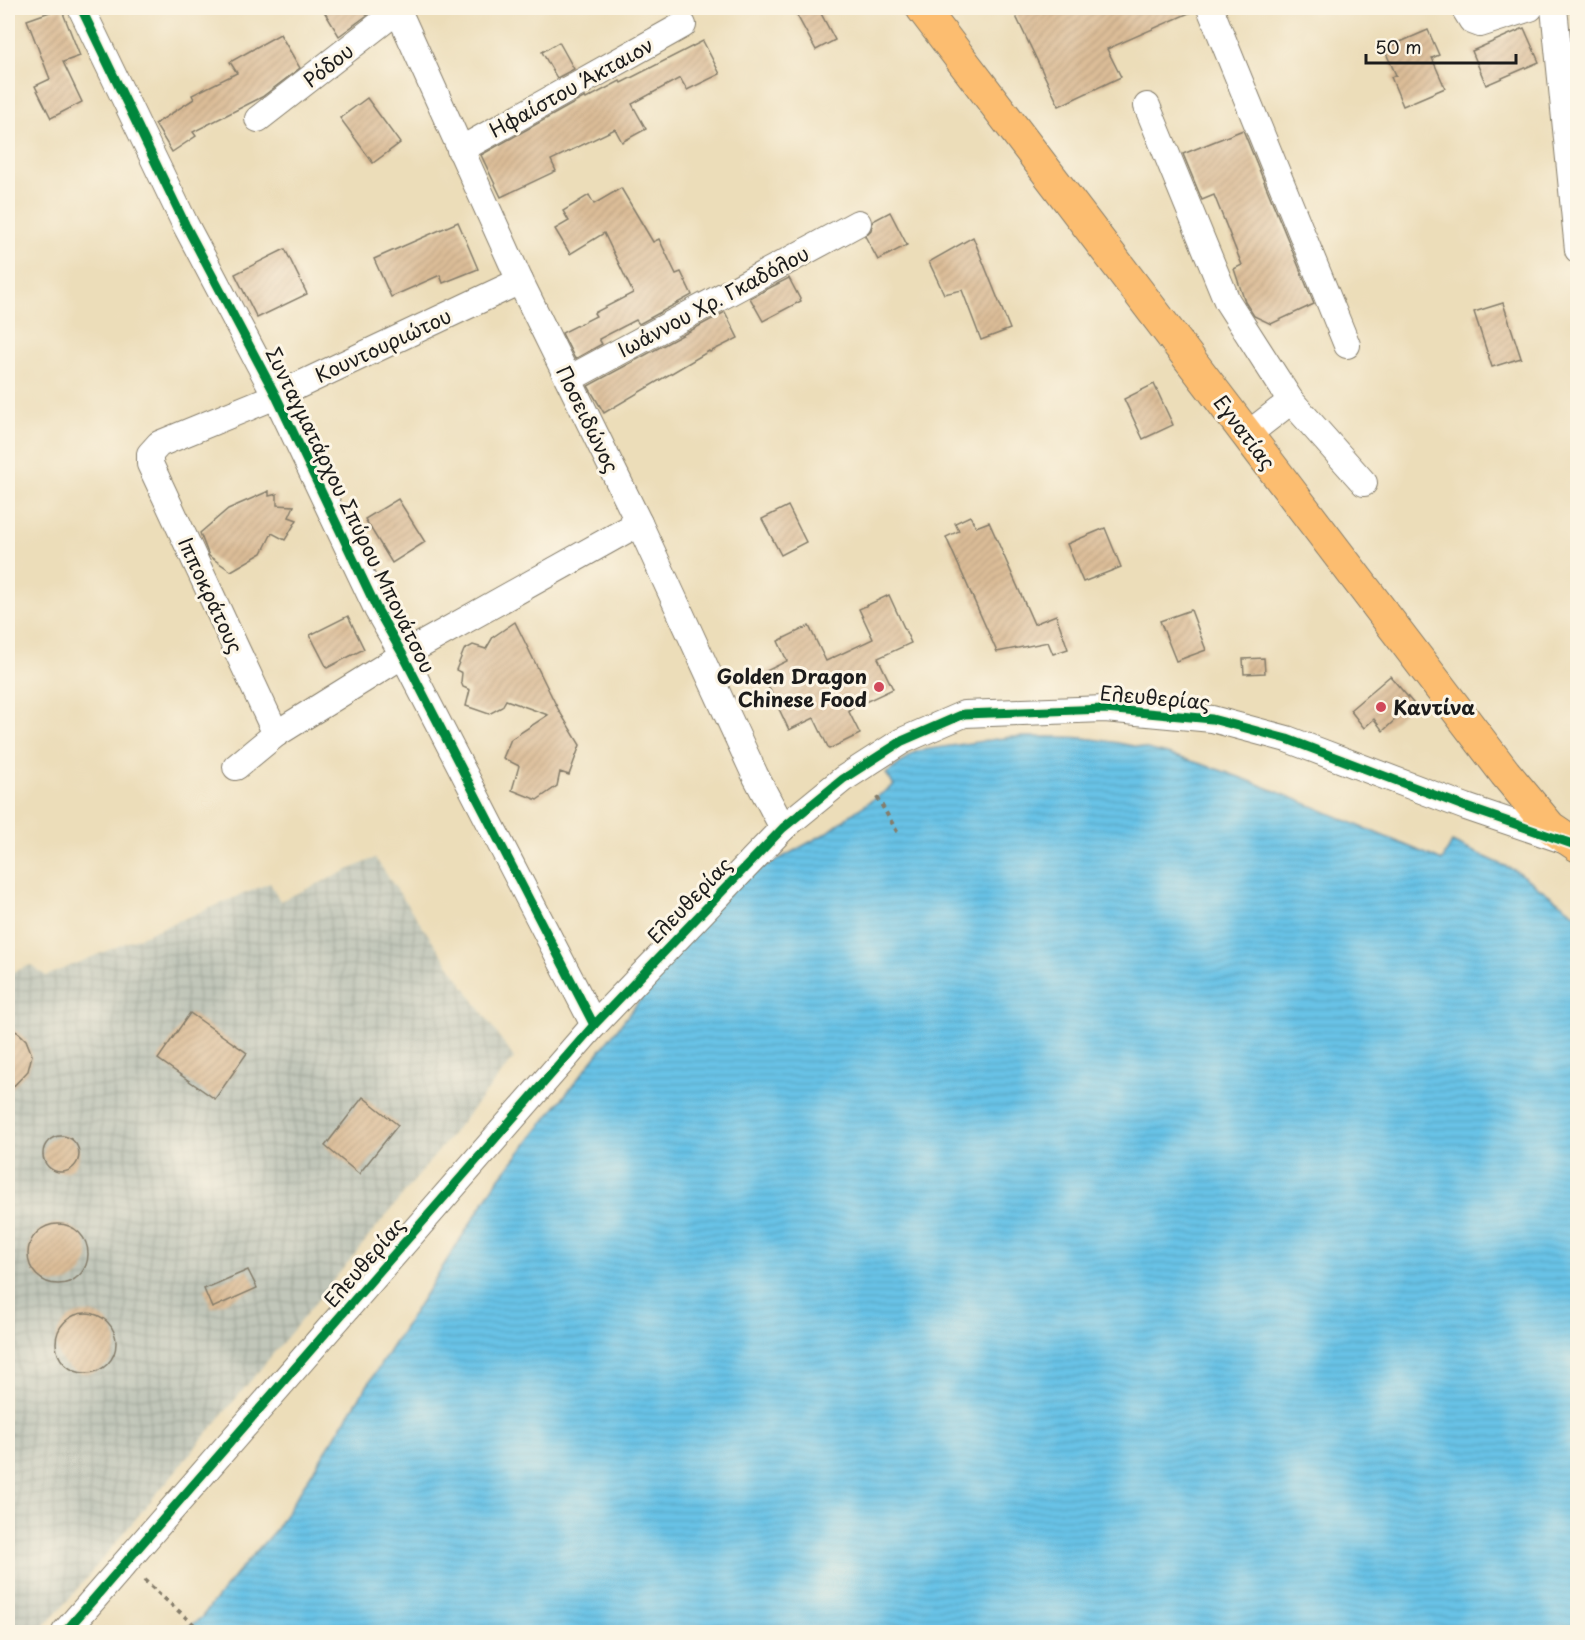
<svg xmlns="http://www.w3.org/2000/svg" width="1585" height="1640" font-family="'Playpen Sans',sans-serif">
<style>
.industrial{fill:url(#industrial-grid)}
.water{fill:url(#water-rules);stroke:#426f81;stroke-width:1.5}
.building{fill:url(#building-hatch)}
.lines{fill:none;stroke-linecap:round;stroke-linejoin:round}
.minor-casing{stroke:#847c6a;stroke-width:28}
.major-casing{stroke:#847c6a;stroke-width:34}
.path{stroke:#847c6a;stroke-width:4;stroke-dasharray:4.5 4.5;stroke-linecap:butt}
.minor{stroke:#fff;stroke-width:26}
.major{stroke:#fcbd6f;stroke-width:32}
.cycleway-casing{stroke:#fcf5e5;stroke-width:13}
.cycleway{stroke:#00873e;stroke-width:9}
.poi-dot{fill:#d1495b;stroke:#fcf5e5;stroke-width:2}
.labels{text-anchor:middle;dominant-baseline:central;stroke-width:6;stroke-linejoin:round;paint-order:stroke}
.street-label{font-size:20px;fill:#1c1c1c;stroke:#fcf5e5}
.poi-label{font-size:20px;font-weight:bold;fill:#1c1c1c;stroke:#fcf5e5;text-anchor:end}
</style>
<defs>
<pattern id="industrial-grid" width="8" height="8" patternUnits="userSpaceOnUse" patternTransform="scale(1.5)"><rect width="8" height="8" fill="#c1c6b9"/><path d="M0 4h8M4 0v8" fill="none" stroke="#a5aa9e"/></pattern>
<pattern id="water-rules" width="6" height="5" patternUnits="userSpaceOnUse" patternTransform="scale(1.5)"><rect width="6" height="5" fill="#68c2e6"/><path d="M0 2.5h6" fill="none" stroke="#5aa6c5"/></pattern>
<pattern id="building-hatch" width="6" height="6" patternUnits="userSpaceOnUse" patternTransform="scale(1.5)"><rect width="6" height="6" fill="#dcbd98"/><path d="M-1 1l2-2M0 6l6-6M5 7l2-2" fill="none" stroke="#bca282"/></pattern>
</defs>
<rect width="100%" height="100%" fill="#fcf5e5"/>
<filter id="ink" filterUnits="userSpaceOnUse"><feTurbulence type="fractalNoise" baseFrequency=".0167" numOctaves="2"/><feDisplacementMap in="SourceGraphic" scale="12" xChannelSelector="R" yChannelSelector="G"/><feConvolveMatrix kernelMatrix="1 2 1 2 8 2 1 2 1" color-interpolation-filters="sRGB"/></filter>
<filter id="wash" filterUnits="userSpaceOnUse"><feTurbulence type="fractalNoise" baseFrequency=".008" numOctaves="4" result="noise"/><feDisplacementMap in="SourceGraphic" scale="24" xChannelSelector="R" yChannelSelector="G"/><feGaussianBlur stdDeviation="1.35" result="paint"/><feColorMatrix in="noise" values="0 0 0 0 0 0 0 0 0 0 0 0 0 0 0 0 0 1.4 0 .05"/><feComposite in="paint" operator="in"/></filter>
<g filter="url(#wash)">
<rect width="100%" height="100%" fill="#ecddb9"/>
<polygon class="industrial" points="375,858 514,1058 298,1324 69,1599 39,1632 8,1632 8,974 31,965 46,976 270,883 280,901"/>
<path class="water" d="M1010 737C1035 737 1059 736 1084 738 1175 748 1261 784 1345 820 1377 834 1410 846 1442 861L1452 842 1516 871 1577 915V1632H180L201 1618 237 1573 276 1529 498 1180 692 934 740 881 828 832 853 813 894 785 886 774 917 751Z"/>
<g id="blocks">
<g class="building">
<polygon points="61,8 80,56 63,62 82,102 51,118 35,86 50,79 27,20"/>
<polygon points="322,8 377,8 339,36"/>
<polygon points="793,8 818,8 835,40 816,50"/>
<polygon points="1012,8 1195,8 1196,10 1107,49 1121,77 1059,106"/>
<polygon points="1524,28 1539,62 1486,85 1472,51"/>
<polygon points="1428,30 1439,55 1432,58 1445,88 1403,106 1391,77 1396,75 1384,49"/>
<polygon points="280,34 300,68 262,97 193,132 196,136 172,152 155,124 194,99 192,95 237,73 230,62"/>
<polygon points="703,41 720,74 687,90 680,78 632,104 646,129 622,142 615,129 551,160 556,171 501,197 481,155 585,97 586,99 620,81 621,83"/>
<polygon points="559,42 574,69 557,78 542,52"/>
<polygon points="367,98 400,143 373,163 340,118"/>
<polygon points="1243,130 1314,304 1271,324 1254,316 1245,302 1234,269 1242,265 1214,195 1202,200 1183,154"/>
<polygon points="621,188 653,242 659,239 676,274 681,272 692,295 639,324 636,320 599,339 602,344 575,359 562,333 596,316 594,313 633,293 604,233 570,254 555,229 569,221 563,211 589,195 594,204"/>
<polygon points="890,212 907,245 878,260 865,236 871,230 873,221"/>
<polygon points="458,222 478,269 443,283 440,275 391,297 374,259"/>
<polygon points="973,237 1010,329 981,340 962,290 944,294 929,262"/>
<polygon points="285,249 307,294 257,318 235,274"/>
<polygon points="789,278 801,301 763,321 750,298"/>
<polygon points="1503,303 1521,358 1492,367 1474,312"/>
<polygon points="725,312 738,338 710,352 709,351 604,413 588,386"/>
<polygon points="1154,384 1173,425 1143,439 1124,399"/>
<polygon points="269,491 269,496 277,494 277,505 294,506 289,517 297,520 285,540 272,533 262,553 231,571 209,556 200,533 228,509"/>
<polygon points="398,499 425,542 392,563 365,519"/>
<polygon points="788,506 806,542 781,555 762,519"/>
<polygon points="970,516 976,527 989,522 1034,624 1056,615 1068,649 1053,654 1048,642 997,652 946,537 959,531 955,523"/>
<polygon points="1105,528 1121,567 1083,582 1067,544"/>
<polygon points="889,595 911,643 878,658 893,689 848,710 860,734 829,749 814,718 789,730 762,673 787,661 778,641 809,626 826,661 873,639 859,609"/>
<polygon points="1191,610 1206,650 1176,661 1160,621"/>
<polygon points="348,616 364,649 327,668 310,635"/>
<polygon points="515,622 558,709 580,745 569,775 560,772 557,786 537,800 512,790 519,766 503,758 511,739 548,715 506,700 502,707 489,714 466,706 470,690 463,687 461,682 462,673 456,670 464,650 473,645 486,649 493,637"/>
<polygon points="1264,658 1265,673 1244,674 1243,659"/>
<polygon points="1390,676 1413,703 1383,731 1374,719 1364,728 1350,710"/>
<polygon points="190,1013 247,1053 215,1099 158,1059"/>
<polygon points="8,1027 19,1033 26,1040 32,1055 28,1071 8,1092"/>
<polygon points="363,1097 398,1125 359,1174 325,1146"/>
<circle cx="61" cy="1154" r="18"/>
<circle cx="58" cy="1254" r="30"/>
<polygon points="248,1270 257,1288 212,1308 204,1289"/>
<circle cx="86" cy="1343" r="30"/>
</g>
</g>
</g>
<g filter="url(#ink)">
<use href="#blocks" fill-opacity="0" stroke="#847c6a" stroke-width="1.5"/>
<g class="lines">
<g class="minor-casing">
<g id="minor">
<polyline points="81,8 185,224 276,396 377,609 403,655 594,1025"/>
<polyline points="397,8 520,281 639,523 755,775 783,828"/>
<polyline points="1210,8 1347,345"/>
<polyline points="1464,8 1472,21 1480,24 1530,8"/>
<polyline points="1554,8 1578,250"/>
<polyline points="1147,106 1227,301 1291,401 1364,483"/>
<polyline points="258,119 398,10"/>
<polyline points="460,150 683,25"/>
<polyline points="569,379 858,223"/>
<polyline points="1247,435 1291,401"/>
<polyline points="276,734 150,464 150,454 159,444 276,396 520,281"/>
<polyline points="236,767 276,734 403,655 639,523"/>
<polyline points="65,1632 594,1025 783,828 843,779 902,741 964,714 1105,709 1212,719 1287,739 1466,807 1563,840"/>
</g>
</g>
<g class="major-casing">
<polyline id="major" points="922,8 1505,773 1550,827 1578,846"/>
</g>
<g class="path">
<polyline points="877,797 899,835"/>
<polyline points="144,1580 202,1632"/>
</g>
<use href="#minor" class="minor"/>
<use href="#major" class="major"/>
<g class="cycleway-casing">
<g id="cycleway">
<polyline points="81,8 185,224 276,396 377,609 403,655 594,1025"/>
<polyline points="65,1632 594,1025 783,828 843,779 902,741 964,714 1105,709 1212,719 1287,739 1466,807 1578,846"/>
</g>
</g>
<use href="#cycleway" class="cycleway"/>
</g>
</g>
<g class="poi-dot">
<circle cx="879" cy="687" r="6"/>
<circle cx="1381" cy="707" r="6"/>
</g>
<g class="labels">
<g class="street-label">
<text transform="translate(328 65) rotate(-38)">Ρόδου</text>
<text transform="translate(571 87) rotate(-29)">Ηφαίστου Άκταιον</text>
<text transform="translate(713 301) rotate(-28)">Ιωάννου Χρ. Γκαδόλου</text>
<text transform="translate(383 345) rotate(-25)">Κουντουριώτου</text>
<text transform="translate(588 419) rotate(64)">Ποσειδώνος</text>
<text transform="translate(1245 432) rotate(53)">Εγνατίας</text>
<text transform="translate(351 510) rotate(64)">Συνταγματάρχου Σπύρου Μπονάτσου</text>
<text transform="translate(211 595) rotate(65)">Ιπποκράτους</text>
<text transform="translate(1155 697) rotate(5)">Ελευθερίας</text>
<text transform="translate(689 900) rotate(-46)">Ελευθερίας</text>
<text transform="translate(364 1262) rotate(-49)">Ελευθερίας</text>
</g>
<g class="poi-label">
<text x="867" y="676">Golden Dragon<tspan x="867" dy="23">Chinese Food</tspan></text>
<text x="1393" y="707" text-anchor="start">Καντίνα</text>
</g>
</g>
<rect width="1585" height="1640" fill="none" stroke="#fcf5e5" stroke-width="30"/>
<path d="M1366 54v9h150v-9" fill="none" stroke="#1c1c1c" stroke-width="3"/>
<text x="1375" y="54" font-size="18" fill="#1c1c1c" stroke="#fcf5e5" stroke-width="4.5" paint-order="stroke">50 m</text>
</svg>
